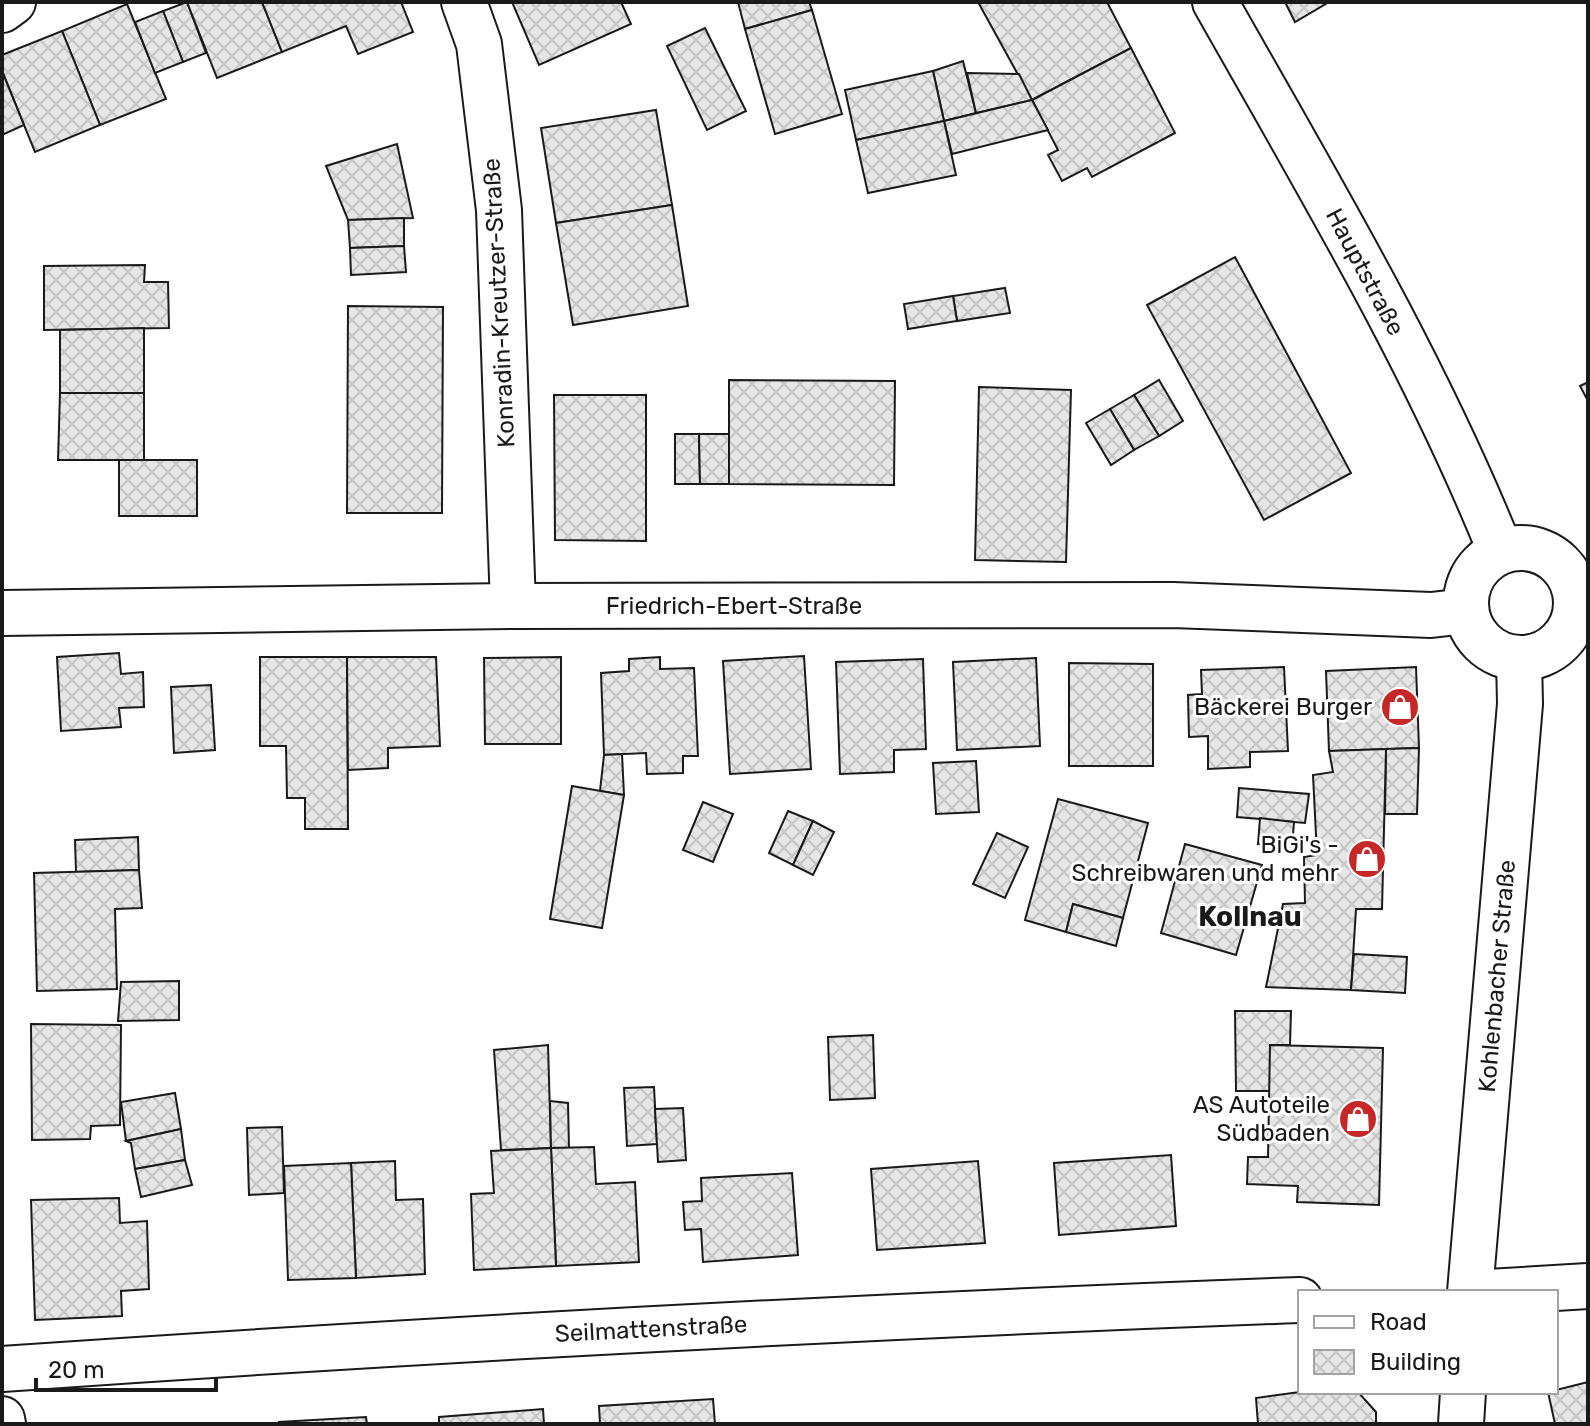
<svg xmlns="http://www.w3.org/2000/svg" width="1590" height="1426" font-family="Rubik,sans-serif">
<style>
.building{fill:url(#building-cross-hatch);stroke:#1a1a1a;stroke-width:2}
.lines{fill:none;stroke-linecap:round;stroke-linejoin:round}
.street-casing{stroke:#1a1a1a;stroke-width:48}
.secondary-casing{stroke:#1a1a1a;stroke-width:48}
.street{stroke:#fff;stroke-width:44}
.secondary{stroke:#fff;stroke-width:44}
.labels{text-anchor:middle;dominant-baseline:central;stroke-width:6;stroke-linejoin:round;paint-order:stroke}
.street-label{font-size:24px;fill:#1a1a1a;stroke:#fff}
.poi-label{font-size:24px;fill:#1a1a1a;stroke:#fff;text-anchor:end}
.quarter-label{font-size:28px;font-weight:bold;fill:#1a1a1a;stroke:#fff}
</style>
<defs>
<pattern id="building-cross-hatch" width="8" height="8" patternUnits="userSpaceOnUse" patternTransform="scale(2)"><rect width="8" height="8" fill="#e6e6e6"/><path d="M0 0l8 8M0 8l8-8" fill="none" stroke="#c5c5c5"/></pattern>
</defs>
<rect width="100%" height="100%" fill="#fff"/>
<g class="building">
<polygon points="187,2 206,53 183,62 163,11"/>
<polygon points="187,2 262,2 282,52 217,78"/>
<polygon points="262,2 401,2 413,32 358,54 346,26 282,52"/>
<polygon points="512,2 621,2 631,24 539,65"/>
<polygon points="738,2 809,2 812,10 745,29"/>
<polygon points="978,2 1107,2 1131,48 1032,100"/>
<polygon points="1285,2 1329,2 1295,22"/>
<polygon points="127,4 166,99 100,125 62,31"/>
<polygon points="812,10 842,114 775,134 745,29"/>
<polygon points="163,11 183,62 155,73 135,22"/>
<polygon points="705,28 746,111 707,130 667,46"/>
<polygon points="62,31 100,125 35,152 2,71 2,55"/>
<polygon points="1131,48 1175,133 1092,177 1087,168 1062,181 1048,155 1058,150 1032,100"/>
<polygon points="963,61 976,113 944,121 933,71"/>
<polygon points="2,71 24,125 2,135"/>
<polygon points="933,71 944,121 856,140 845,90"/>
<polygon points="967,73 1019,74 1032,100 976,113"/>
<polygon points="1032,100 1048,130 952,154 944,121"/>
<polygon points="656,110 672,205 556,223 541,128"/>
<polygon points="944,121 956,175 868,193 856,140"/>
<polygon points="397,144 413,218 348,220 326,166"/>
<polygon points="672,205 688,306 573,325 556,223"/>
<polygon points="404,218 404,246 350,248 348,220"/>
<polygon points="404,246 406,272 351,275 350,248"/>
<polygon points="1235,257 1351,473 1264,520 1147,305"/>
<polygon points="145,265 144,282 168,282 169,328 44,330 44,266"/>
<polygon points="1005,288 1010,313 957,321 953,296"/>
<polygon points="953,296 957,321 908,329 904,304"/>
<polygon points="348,306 443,307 442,513 347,513"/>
<polygon points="144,328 144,393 60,393 60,330"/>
<polygon points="729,380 895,381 894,485 729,484"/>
<polygon points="1159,380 1183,421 1159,436 1134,395"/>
<polygon points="1588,382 1588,401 1580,386"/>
<polygon points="979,387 1071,390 1066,562 975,560"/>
<polygon points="60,393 144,393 144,460 58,460"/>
<polygon points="554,395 646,395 646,541 555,540"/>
<polygon points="1134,395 1159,436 1134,450 1110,409"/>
<polygon points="1110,409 1134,450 1111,465 1086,423"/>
<polygon points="675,434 699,434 700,484 675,484"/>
<polygon points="699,434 729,434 729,484 700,484"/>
<rect x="119" y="460" width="78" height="56"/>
<polygon points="119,653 121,674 143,672 144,707 119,708 121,727 61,731 57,657"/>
<polygon points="804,656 811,769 730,774 723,661"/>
<polygon points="260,657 347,657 348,829 305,829 305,798 287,798 286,746 260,746"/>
<polygon points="347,657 436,657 440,746 388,748 388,768 348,770"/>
<polygon points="561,657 561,744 485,744 484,658"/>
<polygon points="660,657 660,669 694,668 698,756 683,756 683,773 647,774 646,753 604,755 601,673 629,671 629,659"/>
<polygon points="1036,658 1040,746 957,750 953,662"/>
<polygon points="923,659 926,749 894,750 894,772 840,774 836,662"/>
<polygon points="1069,663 1153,664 1153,766 1069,766"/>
<polygon points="1284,667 1288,751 1250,752 1250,767 1208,769 1208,736 1189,737 1188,695 1202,694 1201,670"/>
<polygon points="1416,667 1419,748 1329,751 1326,671"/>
<polygon points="211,685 215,750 174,753 171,687"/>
<polygon points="1419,748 1417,814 1385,814 1386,749"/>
<polygon points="1386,749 1382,909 1356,909 1351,990 1266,987 1283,904 1305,903 1304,857 1317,855 1313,775 1333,772 1329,751"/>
<polygon points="622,754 624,795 600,791 604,755"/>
<polygon points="976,761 979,812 936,814 933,763"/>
<polygon points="572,786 624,795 602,928 550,919"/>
<polygon points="1239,788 1309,794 1305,823 1237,817"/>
<polygon points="1058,799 1148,823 1123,918 1073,904 1066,932 1025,920"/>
<polygon points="703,802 733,814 713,862 683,850"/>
<polygon points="788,811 813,821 793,865 769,853"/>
<polygon points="1260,818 1294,822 1292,848 1258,844"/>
<polygon points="813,821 834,832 813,875 793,865"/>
<polygon points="997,833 1028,847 1005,898 973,884"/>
<polygon points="138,837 139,870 76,872 75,840"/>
<polygon points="1185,844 1262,865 1236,955 1161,933"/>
<polygon points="139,870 142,908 115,909 117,989 37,991 34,873"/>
<polygon points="1073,904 1123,918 1116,946 1066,932"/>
<polygon points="1354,954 1407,957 1405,993 1351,990"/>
<polygon points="179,981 179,1020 118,1021 121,982"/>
<polygon points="1235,1011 1291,1011 1290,1045 1270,1045 1270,1091 1236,1091"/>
<polygon points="31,1024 121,1025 120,1125 91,1126 90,1139 32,1140"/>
<polygon points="873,1035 875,1098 830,1100 828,1037"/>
<polygon points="548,1045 551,1148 501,1150 494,1050"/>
<polygon points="1270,1045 1383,1048 1379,1205 1297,1202 1298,1186 1247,1184 1248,1157 1268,1157"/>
<polygon points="654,1087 657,1144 627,1146 624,1088"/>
<polygon points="175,1093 181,1129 126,1141 121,1102"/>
<polygon points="550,1101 568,1103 569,1148 551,1148"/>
<polygon points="683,1108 686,1160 658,1162 655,1109"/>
<polygon points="282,1127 284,1193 249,1195 247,1128"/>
<polygon points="181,1129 185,1160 135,1169 131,1143 126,1141"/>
<polygon points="594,1147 596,1184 635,1182 639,1262 556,1266 551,1148"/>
<polygon points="551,1148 556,1266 474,1270 471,1194 494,1193 491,1151"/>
<polygon points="1171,1155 1176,1226 1059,1235 1054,1163"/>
<polygon points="185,1160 192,1185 141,1197 135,1169"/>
<polygon points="395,1161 396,1200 423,1199 425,1274 356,1278 351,1163"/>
<polygon points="978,1161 985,1243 877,1250 871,1169"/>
<polygon points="351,1163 356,1278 288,1280 284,1166"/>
<polygon points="792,1173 798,1255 703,1262 701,1229 685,1230 683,1202 702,1201 701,1178"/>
<polygon points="119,1198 120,1223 147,1221 149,1289 121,1291 122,1316 35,1320 31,1200"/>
<polygon points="1588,1382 1588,1424 1555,1424 1548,1392"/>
<polygon points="1300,1392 1358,1392 1376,1412 1376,1424 1258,1424 1256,1398"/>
<polygon points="713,1399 715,1424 600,1424 599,1406"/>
<polygon points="543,1409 544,1424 439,1424 439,1417"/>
<polygon points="366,1417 367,1424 279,1424 279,1422"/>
</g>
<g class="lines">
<g class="street-casing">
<g id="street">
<polyline points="464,2 479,44 499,210 513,606"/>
<polyline points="2,10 13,2"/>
<polyline points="2,613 513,606 1173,605 1431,615 1466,611"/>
<polyline points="1470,1292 1520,704 1519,659"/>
<polyline points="1488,1292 1588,1286"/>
<path d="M2 1369C434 1339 867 1316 1300 1300"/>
<polyline points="2,1419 3,1424"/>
<polyline points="1461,1424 1463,1392"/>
</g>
</g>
<g class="secondary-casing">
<g id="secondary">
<path d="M1215 2C1316 181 1423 359 1500 550"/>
<circle cx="1521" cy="603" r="55"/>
</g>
</g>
<use href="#street" class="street"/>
<use href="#secondary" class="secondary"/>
</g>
<defs>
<g id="shop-disc" transform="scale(2)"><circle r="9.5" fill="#c62828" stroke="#fff"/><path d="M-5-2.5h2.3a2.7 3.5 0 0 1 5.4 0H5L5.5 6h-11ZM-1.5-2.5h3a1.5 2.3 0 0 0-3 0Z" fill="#fff"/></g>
</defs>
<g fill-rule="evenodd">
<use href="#shop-disc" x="1400" y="707"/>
<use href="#shop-disc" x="1367" y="859"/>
<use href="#shop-disc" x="1358" y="1119"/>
</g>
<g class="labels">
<g class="street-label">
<text transform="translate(1365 272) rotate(62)">Hauptstraße</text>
<text transform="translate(499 303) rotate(-93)">Konradin-Kreutzer-Straße</text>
<text x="734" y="606">Friedrich-Ebert-Straße</text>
<text transform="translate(1497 976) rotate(-85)">Kohlenbacher Straße</text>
<text transform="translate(651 1329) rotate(-3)">Seilmattenstraße</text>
</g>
<g class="poi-label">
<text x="1372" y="707">Bäckerei Burger</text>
<text x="1339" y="845">BiGi's -<tspan x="1339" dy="28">Schreibwaren und mehr</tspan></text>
<text x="1330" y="1105">AS Autoteile<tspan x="1330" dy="28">Südbaden</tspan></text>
</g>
<g class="quarter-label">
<text x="1250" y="916">Kollnau</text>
</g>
</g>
<rect width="1590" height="1426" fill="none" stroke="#1a1a1a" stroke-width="8"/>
<rect x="1298" y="1290" width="260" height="104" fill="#ffffff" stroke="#a3a3a3" stroke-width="2"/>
<rect x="1314" y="1316" width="40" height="12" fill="#ffffff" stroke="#a3a3a3" stroke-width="2"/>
<text x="1370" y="1330" font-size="24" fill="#1a1a1a">Road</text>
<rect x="1314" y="1350" width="40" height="24" fill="url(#building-cross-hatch)" stroke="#a3a3a3" stroke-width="2"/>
<text x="1370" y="1370" font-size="24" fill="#1a1a1a">Building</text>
<path d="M36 1378v12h180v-12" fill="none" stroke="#1a1a1a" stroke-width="4"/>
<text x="48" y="1378" font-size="24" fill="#1a1a1a" stroke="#ffffff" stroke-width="6" paint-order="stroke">20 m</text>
</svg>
